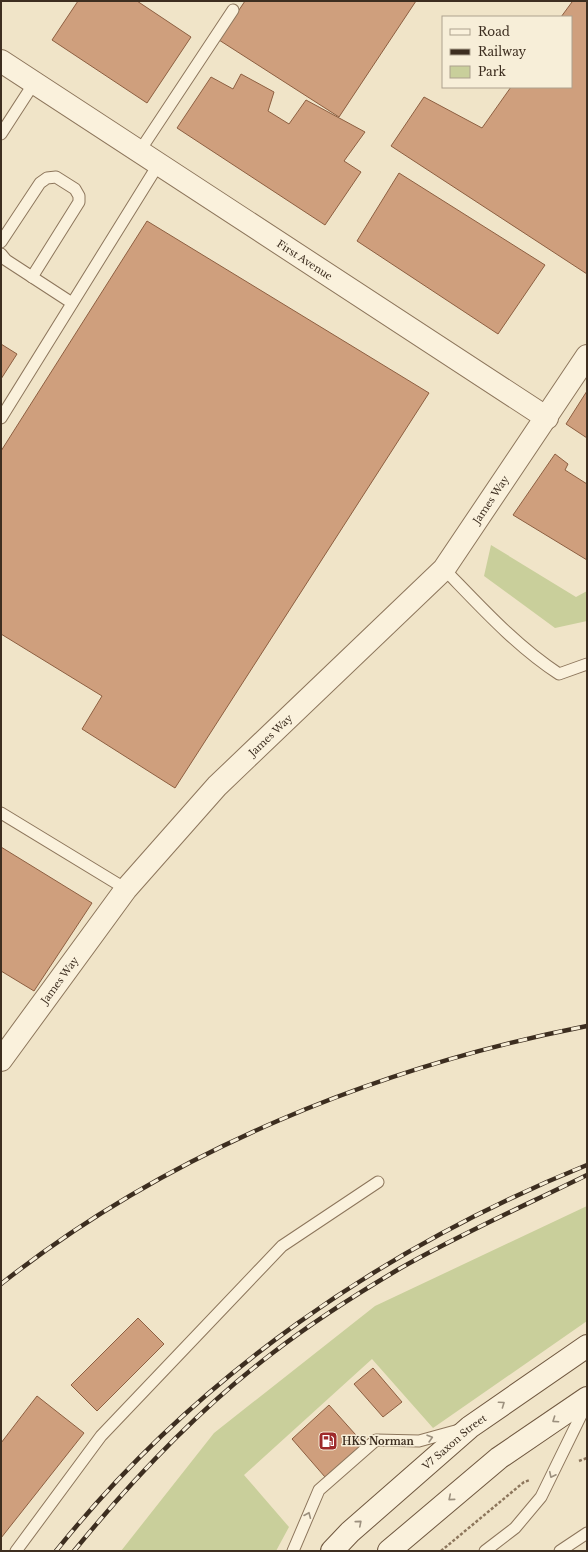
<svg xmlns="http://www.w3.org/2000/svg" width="588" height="1552" font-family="'Libre Baskerville',serif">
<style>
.green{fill:#c9cf9b}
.building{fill:#cf9f7d;stroke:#8d5f41}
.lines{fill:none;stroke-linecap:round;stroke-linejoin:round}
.lane-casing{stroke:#8d765c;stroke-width:13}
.street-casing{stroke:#8d765c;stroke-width:24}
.secondary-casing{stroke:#6f573f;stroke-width:24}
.path{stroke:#8d765c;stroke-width:2.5;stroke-dasharray:3 2;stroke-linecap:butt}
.lane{stroke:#faf1dc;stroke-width:11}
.street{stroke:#faf1dc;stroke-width:22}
.secondary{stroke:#faf1dc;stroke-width:22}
.rail-casing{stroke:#3d2e20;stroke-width:4.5}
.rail{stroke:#f7eed8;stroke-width:3;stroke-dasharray:9;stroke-linecap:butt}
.oneway{stroke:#9c907e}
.labels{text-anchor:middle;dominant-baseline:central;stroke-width:3;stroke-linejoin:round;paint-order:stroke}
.street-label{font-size:10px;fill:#3d2e20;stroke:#f7eed8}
.poi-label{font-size:10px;font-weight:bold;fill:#3d2e20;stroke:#f7eed8;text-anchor:start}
</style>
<rect width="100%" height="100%" fill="#f0e4c8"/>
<g class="green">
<polygon points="491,545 576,597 587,591 587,621 555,628 484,576"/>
<polygon points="587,1206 587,1321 433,1428 372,1359 244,1475 289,1527 276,1551 121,1551 214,1433 375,1306"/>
</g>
<g class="building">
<polygon points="78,1 137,1 191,37 147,103 52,40"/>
<polygon points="245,1 416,1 339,117 219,40"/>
<polygon points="570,1 587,1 587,274 391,146 424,97 482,128 511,87 571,87 571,17 561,17 572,2"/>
<polygon points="241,74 274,92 268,111 289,124 306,100 365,132 344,161 361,172 325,225 177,128 211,77 233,89"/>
<polygon points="399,173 545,265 498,334 357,241"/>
<polygon points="147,221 429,393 175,788 82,729 102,696 1,634 1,451"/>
<polygon points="1,344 17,354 1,379"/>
<polygon points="587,391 587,438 566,424"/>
<polygon points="555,454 568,464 565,470 587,484 587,560 513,515"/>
<polygon points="1,847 92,903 34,991 1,971"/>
<polygon points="138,1318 164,1344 97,1411 71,1385"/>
<polygon points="373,1368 402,1402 383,1417 354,1384"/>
<polygon points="37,1396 84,1433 1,1538 1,1443"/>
<polygon points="329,1405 364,1444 325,1477 292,1439"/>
</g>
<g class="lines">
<g class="lane-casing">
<g id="lane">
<polyline points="1,134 34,83"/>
<polyline points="139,152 233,10"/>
<polyline points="1,242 40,183 47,178 56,177 75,189 79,196 79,202 32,277"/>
<polyline points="1,254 6,260 72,303"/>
<polyline points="1,418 158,165"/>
<path d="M444 569C480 606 516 646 559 674L587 664"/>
<polyline points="1,813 126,889"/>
<polyline points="16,1551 101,1436 282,1246 378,1182"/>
<polyline points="293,1551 319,1490 376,1440 419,1441 459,1430"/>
<polyline points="485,1551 515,1528 541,1497 587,1403"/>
<polyline points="560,1551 587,1533"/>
</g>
</g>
<g class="street-casing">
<g id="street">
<path id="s1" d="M1 61 547 418"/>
<path id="s2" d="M1 1060 126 889 217 786 444 569 587 356"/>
</g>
</g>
<g class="secondary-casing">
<g id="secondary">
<path id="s3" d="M332 1551 350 1532 470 1427 587 1346"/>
<polyline points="389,1551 499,1458 587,1398"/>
</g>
</g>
<g class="path">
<polyline points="579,1461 587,1458"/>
<polyline points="441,1551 524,1482 530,1480"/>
</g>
<use href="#lane" class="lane"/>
<use href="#street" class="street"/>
<use href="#secondary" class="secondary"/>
<g class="rail-casing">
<g id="rail">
<path d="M1 1284C169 1151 378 1067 587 1026"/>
<path d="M56 1551C195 1377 382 1248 587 1165"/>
<path d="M74 1551C132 1480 197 1411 270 1355 311 1323 355 1295 399 1269 460 1234 524 1206 587 1175"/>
</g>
</g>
<use href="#rail" class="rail"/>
</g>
<defs><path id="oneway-chevron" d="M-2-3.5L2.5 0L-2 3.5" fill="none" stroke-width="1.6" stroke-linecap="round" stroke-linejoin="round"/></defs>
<g class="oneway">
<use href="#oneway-chevron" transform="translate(502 1404) rotate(-35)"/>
<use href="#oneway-chevron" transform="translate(555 1420) rotate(146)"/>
<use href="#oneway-chevron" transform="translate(430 1438) rotate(-16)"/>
<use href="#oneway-chevron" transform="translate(552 1475) rotate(116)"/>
<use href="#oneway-chevron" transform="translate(451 1498) rotate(140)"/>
<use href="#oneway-chevron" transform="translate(308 1515) rotate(-67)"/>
<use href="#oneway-chevron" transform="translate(359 1523) rotate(-41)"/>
</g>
<defs>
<g id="fuel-square" transform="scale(1)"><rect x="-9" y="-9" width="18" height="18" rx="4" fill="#9e2a2b" stroke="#f7eed8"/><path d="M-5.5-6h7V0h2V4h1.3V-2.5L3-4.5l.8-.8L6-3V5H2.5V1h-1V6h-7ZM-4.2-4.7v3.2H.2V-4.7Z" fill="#fff"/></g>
</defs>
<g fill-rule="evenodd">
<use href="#fuel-square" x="328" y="1441"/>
</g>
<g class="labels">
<g class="street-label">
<text stroke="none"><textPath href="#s1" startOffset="363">First Avenue</textPath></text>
<text stroke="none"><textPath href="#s2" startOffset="747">James Way</textPath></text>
<text stroke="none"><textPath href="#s2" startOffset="423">James Way</textPath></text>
<text stroke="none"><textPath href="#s2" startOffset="99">James Way</textPath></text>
<text stroke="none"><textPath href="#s3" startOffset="164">V7 Saxon Street</textPath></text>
</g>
<g class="poi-label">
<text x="342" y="1441">HKS Norman</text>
</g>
</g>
<rect width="588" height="1552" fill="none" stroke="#3d2e20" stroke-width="4"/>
<rect x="442" y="16" width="130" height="72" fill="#f7eed8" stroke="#ada18e"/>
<rect x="450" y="29" width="20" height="6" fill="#faf1dc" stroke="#ada18e"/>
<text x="478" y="36" font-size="12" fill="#3d2e20">Road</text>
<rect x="450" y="49" width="20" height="6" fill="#3d2e20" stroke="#ada18e"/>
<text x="478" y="56" font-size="12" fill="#3d2e20">Railway</text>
<rect x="450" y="66" width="20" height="12" fill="#c9cf9b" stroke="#ada18e"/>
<text x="478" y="76" font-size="12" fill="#3d2e20">Park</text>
</svg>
